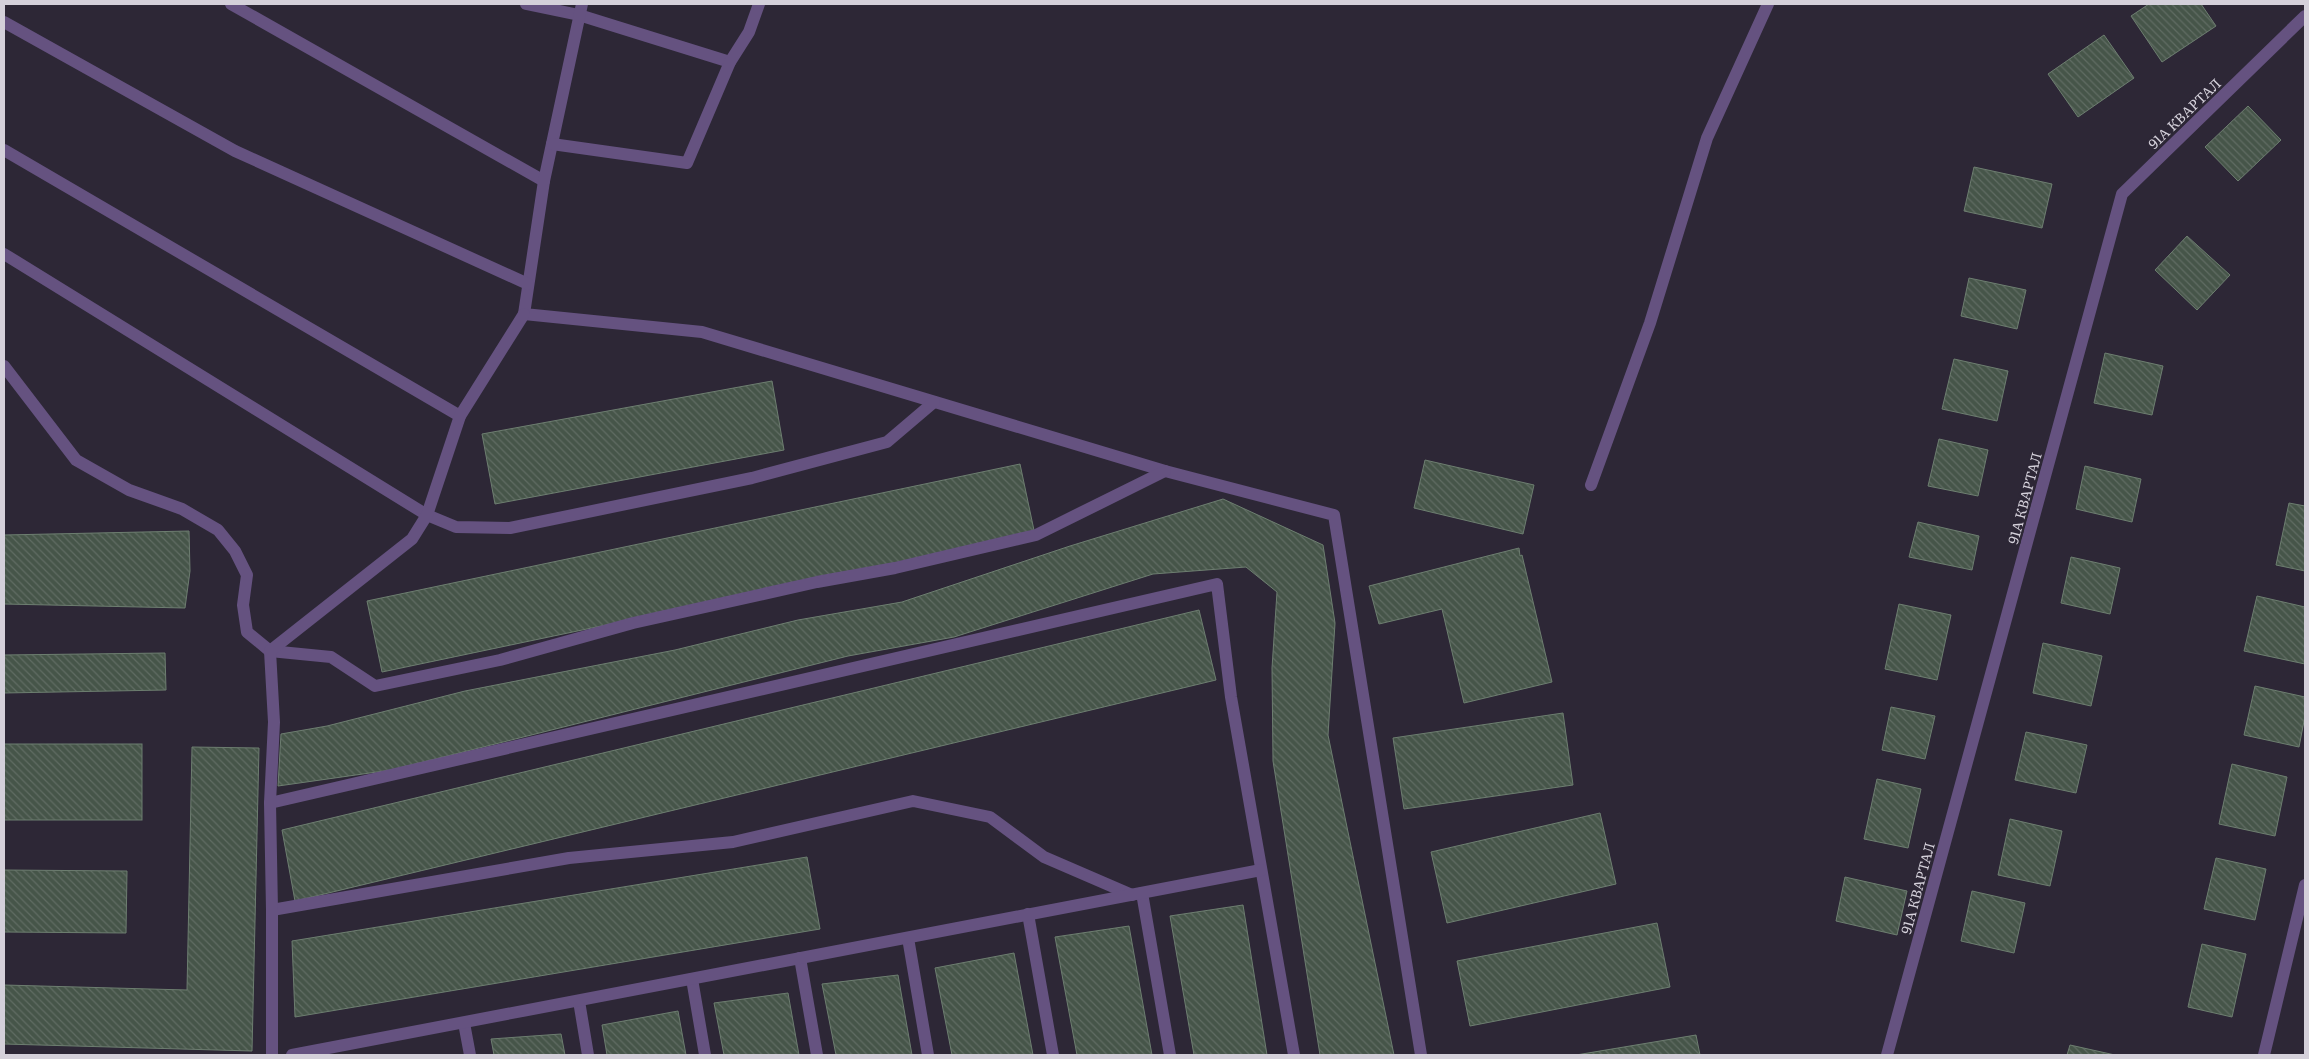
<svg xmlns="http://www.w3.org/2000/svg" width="2309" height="1059" font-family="Literata,serif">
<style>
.building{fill:url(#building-back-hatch);stroke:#6d7e70}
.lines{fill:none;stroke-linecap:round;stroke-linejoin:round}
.service{stroke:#655280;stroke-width:12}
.minor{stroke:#655280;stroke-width:12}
.labels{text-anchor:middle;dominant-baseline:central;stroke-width:4.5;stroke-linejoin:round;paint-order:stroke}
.street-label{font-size:14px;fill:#d4d0da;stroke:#2d2736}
</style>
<defs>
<pattern id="building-back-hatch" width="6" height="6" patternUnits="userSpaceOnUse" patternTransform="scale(1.25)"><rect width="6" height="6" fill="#465549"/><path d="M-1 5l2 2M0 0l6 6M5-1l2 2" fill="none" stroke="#606c63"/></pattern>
</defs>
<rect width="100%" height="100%" fill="#2d2736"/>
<g class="building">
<polygon points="2149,4 2201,4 2216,26 2162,62 2131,16"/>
<polygon points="2104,35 2134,78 2078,117 2048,74"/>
<polygon points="2248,106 2281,140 2238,181 2205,147"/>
<polygon points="1974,167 2052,184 2042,228 1964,211"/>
<polygon points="2187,236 2230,275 2197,310 2155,270"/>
<polygon points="1969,278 2026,290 2017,329 1961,316"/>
<polygon points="2105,353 2163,366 2152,415 2094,403"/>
<polygon points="1954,359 2008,371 1997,421 1942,409"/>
<polygon points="772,381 784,450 495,504 482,434"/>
<polygon points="1939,439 1988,450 1978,496 1928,486"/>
<polygon points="1425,460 1534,485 1523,534 1414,508"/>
<polygon points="1020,464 1035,535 382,672 367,601"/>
<polygon points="2085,466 2141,479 2132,522 2076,509"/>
<polygon points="1223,499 1323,545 1335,623 1328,735 1394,1055 1320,1055 1273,761 1272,668 1277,592 1246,567 1153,574 954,637 848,656 391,770 278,786 281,734 327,726 465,691 675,650 798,620 902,602 1070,546"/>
<polygon points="2289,503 2305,506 2305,571 2276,565"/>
<polygon points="1918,522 1979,536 1972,570 1909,557"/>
<polygon points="189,531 190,571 185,608 4,604 4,535"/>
<polygon points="1519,548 1520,556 1522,555 1552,682 1464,703 1442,609 1379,624 1369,586"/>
<polygon points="2071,557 2120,568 2110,614 2061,603"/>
<polygon points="2257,596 2305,607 2305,664 2244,651"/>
<polygon points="1899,604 1951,615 1937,680 1885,669"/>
<polygon points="1199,610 1216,680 295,901 282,830"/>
<polygon points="2043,643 2102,656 2091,706 2033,693"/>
<polygon points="165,653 166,690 4,693 4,655"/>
<polygon points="2255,686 2305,697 2305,716 2299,747 2244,735"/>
<polygon points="1891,707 1935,716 1925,759 1882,750"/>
<polygon points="1563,713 1573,785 1404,809 1393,738"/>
<polygon points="2026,732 2087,745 2076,793 2015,780"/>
<rect x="4" y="744" width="138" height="76"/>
<polygon points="192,747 259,748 252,1051 4,1044 4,985 187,990"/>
<polygon points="2232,764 2287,777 2275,836 2219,824"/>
<polygon points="1877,779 1921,789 1908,848 1864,839"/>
<polygon points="1600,813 1616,884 1447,923 1431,852"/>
<polygon points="2010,819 2062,831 2050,886 1998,875"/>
<polygon points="807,857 820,929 295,1017 292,941"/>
<polygon points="2216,858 2266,869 2255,920 2204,909"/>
<polygon points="4,870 127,871 126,933 4,932"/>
<polygon points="1845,877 1907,891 1897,935 1836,921"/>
<polygon points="1972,891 2025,903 2014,953 1961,941"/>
<polygon points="1243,905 1267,1055 1194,1055 1170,916"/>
<polygon points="1657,923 1670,987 1470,1026 1457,961"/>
<polygon points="1129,926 1152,1055 1077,1055 1055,937"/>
<polygon points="2202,944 2246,954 2232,1017 2188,1007"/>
<polygon points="1014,953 1033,1055 952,1055 935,968"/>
<polygon points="898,975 912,1055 836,1055 822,984"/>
<polygon points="788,993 799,1055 724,1055 714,1003"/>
<polygon points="678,1011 686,1055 607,1055 602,1025"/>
<polygon points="561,1034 565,1055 494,1055 491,1039"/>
<polygon points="1696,1035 1700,1055 1576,1055"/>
<polygon points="2070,1045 2115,1055 2067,1055"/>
</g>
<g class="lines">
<g class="service">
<polyline points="231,4 544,181"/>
<polyline points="526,4 579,15 730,62"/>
<polyline points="582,4 544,181 524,314 702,332 1165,471 1334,515 1421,1055"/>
<polyline points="4,22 235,151 528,284"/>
<polyline points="552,144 687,163 730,62 749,32 759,4"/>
<polyline points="4,150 460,416"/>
<polyline points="4,254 427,515 456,527 510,528 752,478 887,442 934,402"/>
<polyline points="4,366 76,460 129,490 182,509 218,530 235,551 247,575 243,605 247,632 270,651 331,657 375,686 500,660 633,623 817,582 895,568 1036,535 1165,471"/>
<polyline points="1591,485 1650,323 1707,138 1768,4"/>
<polyline points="270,803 1217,584 1231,697 1294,1055"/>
<polyline points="1142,893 1170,1055"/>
<polyline points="272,910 569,858 733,842 913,801 990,817 1044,857 1132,895"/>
<polyline points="1028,914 1053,1055"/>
<polyline points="908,938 928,1055"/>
<polyline points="800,958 817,1055"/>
<polyline points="692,979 705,1055"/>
<polyline points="579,1001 588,1055"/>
<polyline points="464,1023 470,1055"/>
<polyline points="272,1055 272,910 270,803 274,722 270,651 412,539 427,515 460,416 524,314"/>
<polyline points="292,1055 1261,870"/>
</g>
<g class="minor">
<polyline points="1887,1055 2122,194 2305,16"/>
<polyline points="2264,1055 2305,885"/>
</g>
</g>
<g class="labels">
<g class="street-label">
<text transform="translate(2184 113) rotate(-44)">91А КВАРТАЛ</text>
<text transform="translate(2024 498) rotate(-75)">91А КВАРТАЛ</text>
<text transform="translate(1917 888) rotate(-75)">91А КВАРТАЛ</text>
</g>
</g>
<rect width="2309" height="1059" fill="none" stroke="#d4d0da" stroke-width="10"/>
</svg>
